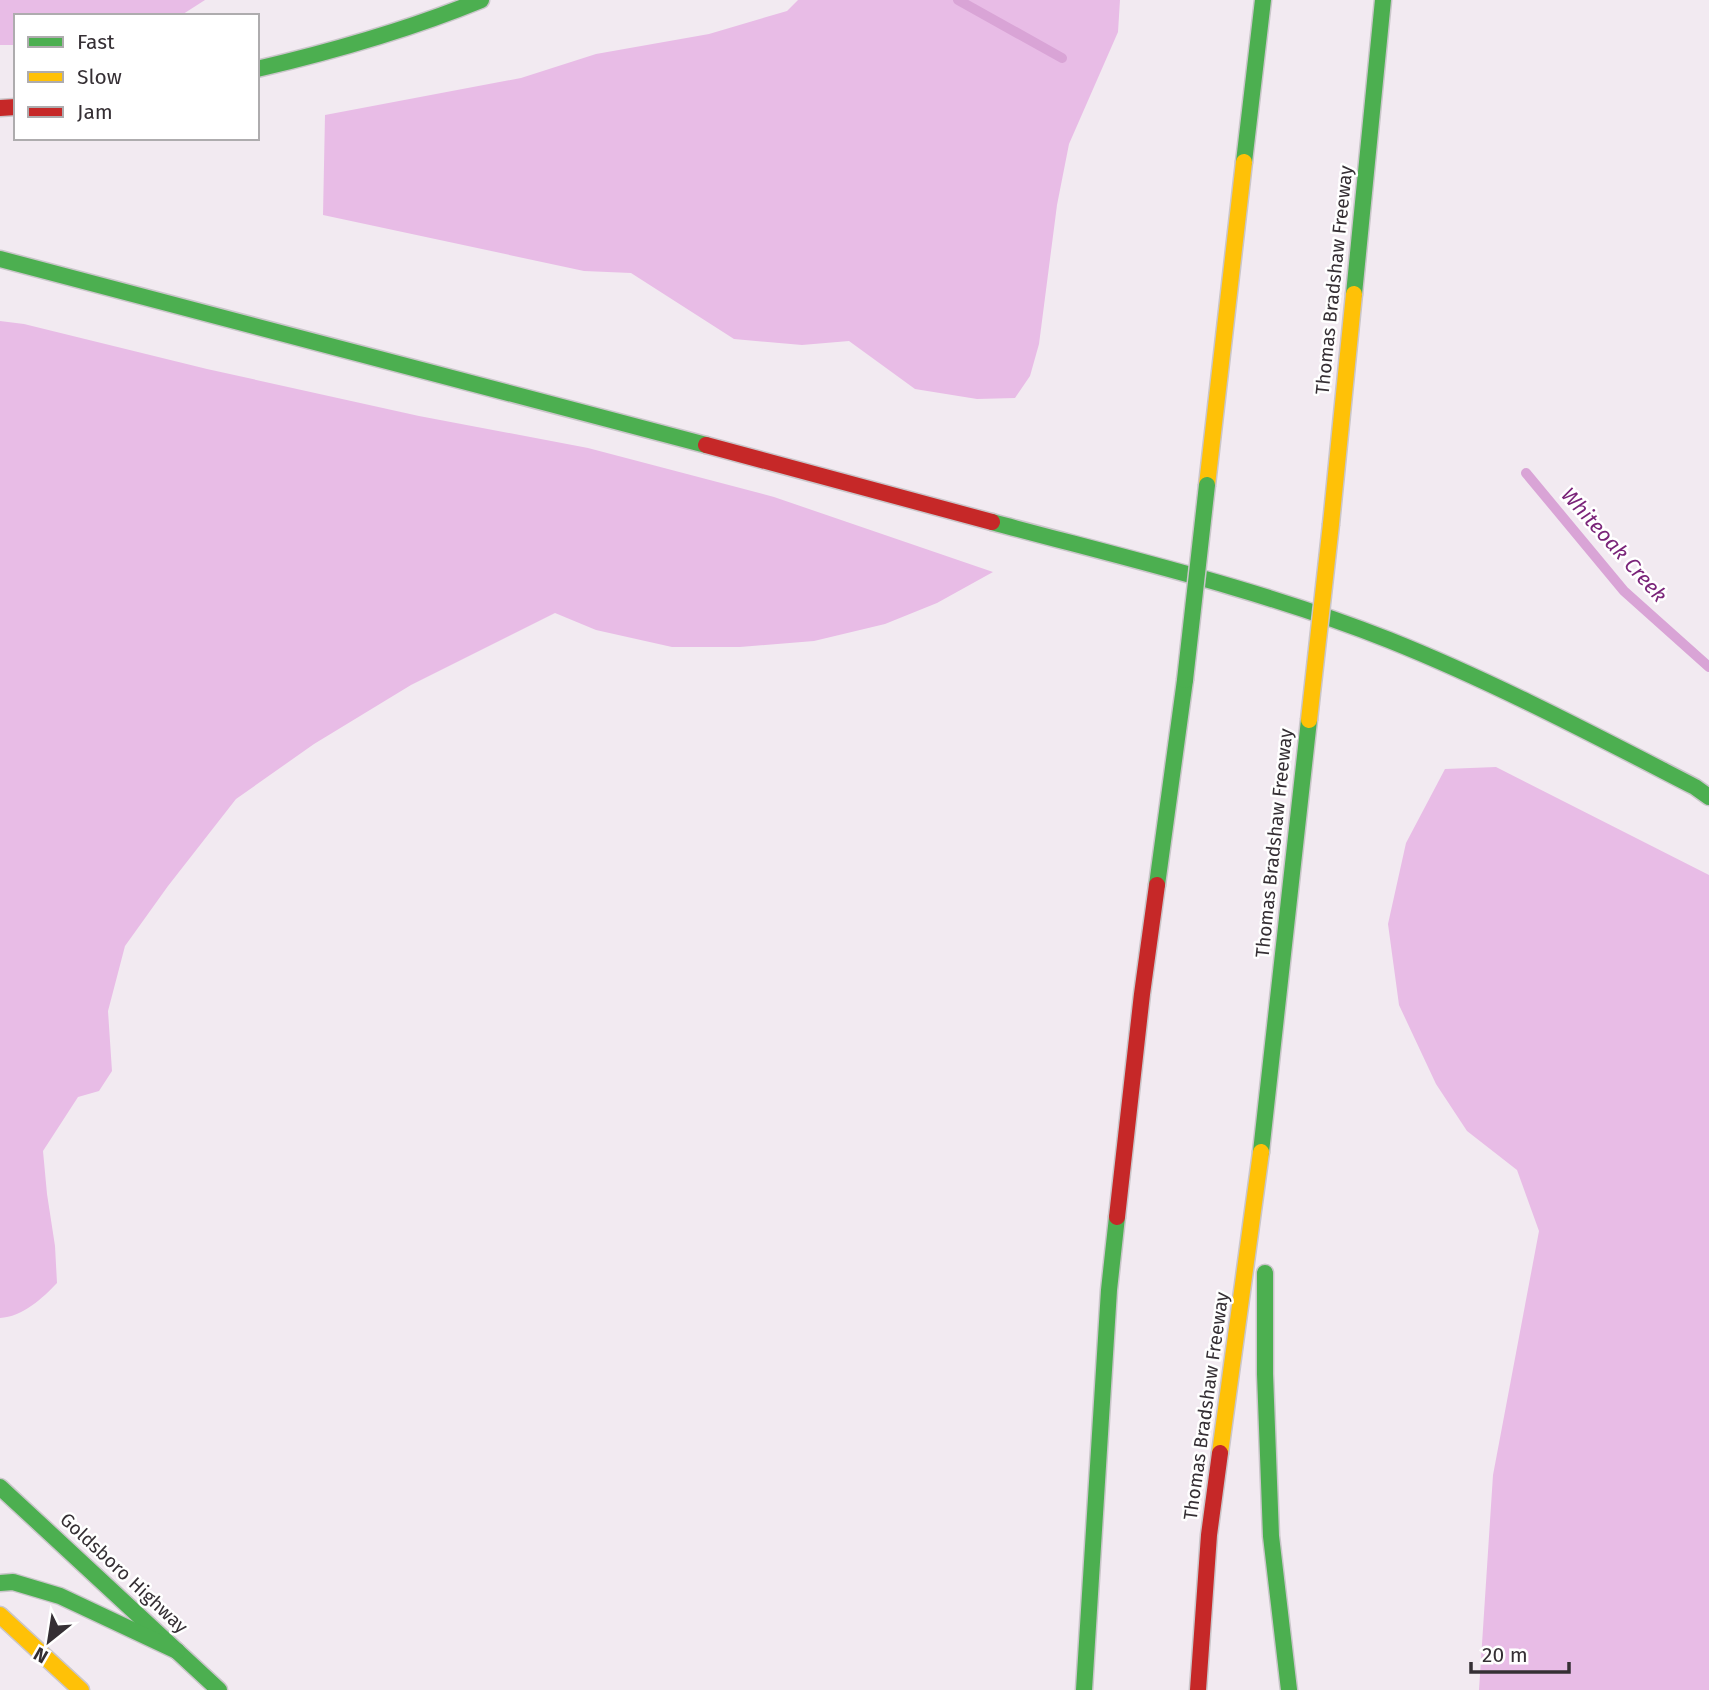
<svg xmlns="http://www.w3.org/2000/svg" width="1709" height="1690" font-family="'Fira Sans',sans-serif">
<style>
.forest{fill:#e8bce6}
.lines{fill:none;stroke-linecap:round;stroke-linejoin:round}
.stream{stroke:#d9a4d6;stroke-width:10}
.fast-casing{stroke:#cac6ca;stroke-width:19}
.slow-casing{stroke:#cac6ca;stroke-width:19}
.jam-casing{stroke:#cac6ca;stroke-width:19}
.fast{stroke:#4caf50;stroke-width:16}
.slow{stroke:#ffc107;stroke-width:16}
.jam{stroke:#c62828;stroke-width:16}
.fast-bridge-casing{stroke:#cac6ca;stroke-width:19;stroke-linecap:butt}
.slow-bridge-casing{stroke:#cac6ca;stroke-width:19;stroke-linecap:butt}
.fast-bridge{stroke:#4caf50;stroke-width:16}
.slow-bridge{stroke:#ffc107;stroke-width:16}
.labels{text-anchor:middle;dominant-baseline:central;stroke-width:5;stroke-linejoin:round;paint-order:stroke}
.street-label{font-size:19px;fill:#352f34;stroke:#fff}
.water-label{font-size:21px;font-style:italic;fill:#7a2479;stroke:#fff}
</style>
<rect width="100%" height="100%" fill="#f2eaf1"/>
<g class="forest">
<polygon points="0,0 205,0 180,16 16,16 16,45 0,45"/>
<polygon points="798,0 1120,0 1118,32 1069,144 1057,205 1039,344 1030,376 1015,398 977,399 915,389 849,341 802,345 734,339 631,273 584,271 323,215 325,115 521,78 596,54 709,34 787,11"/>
<path d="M0 321 24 324 207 369 419 416 588 448 774 497 993 572 937 603 885 624 814 641 740 647H672L596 630 555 613 411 685 314 744 236 799 168 886 125 946 108 1011 112 1071 99 1091 78 1097 43 1151 47 1194 55 1246 57 1283C43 1298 22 1317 0 1318Z"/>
<polygon points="1496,767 1709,875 1709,1690 1479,1690 1493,1475 1539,1231 1517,1170 1467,1131 1436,1084 1399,1005 1388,924 1406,843 1445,769"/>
</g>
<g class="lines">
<g class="stream">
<polyline points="958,0 1062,58"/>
<polyline points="1526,473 1624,591 1709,667"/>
</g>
<g class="fast-casing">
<g id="fast">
<path d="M257 69C334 51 408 30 481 0"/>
<polyline points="1244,162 1263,0"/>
<polyline points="0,259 706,445"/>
<polyline points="1354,294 1383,0"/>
<path d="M992 522C1125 558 1260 589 1389 640 1494 682 1594 735 1695 787L1709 797"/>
<polyline points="1157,885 1185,680"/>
<polyline points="1261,1152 1309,720"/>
<polyline points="1265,1273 1265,1374 1271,1536 1289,1690"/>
<polyline points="0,1487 219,1690"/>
<polyline points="0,1583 13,1582 60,1596 177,1651"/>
<polyline points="1084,1690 1109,1290 1117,1217"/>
</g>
</g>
<g class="slow-casing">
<g id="slow">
<polyline points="1207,485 1244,162"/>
<polyline points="1331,524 1354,294"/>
<polyline points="1220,1453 1261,1152"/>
<polyline points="0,1615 81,1690"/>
</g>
</g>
<g class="jam-casing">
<g id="jam">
<polyline points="0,108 16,107"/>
<polyline points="706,445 992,522"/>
<polyline points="1117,1217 1142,994 1157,885"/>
<polyline points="1198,1690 1209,1535 1220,1453"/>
</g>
</g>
<use href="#fast" class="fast"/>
<use href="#slow" class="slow"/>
<use href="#jam" class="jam"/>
<g class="fast-bridge-casing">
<polyline id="fast-bridge" points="1185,680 1207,485"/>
</g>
<g class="slow-bridge-casing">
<polyline id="slow-bridge" points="1309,720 1331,524"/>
</g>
<use href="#fast-bridge" class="fast-bridge"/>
<use href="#slow-bridge" class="slow-bridge"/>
</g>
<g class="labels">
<g class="street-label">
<text transform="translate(1334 280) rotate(-84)">Thomas Bradshaw Freeway</text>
<text transform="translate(1274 843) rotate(-84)">Thomas Bradshaw Freeway</text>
<text transform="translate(1206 1406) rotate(-82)">Thomas Bradshaw Freeway</text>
<text transform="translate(124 1573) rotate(43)">Goldsboro Highway</text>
</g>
<g class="water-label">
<text transform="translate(1614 545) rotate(48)">Whiteoak Creek</text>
</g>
</g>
<rect x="14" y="14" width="245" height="126" fill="#ffffff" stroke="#aeacae" stroke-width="2"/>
<rect x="28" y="37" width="35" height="10" fill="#4caf50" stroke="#aeacae" stroke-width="2"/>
<text x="77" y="49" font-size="21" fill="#352f34">Fast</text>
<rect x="28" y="72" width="35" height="10" fill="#ffc107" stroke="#aeacae" stroke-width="2"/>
<text x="77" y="84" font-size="21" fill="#352f34">Slow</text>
<rect x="28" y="107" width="35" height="10" fill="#c62828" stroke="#aeacae" stroke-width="2"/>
<text x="77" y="119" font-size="21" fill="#352f34">Jam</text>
<g transform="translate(49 1641) rotate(210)" stroke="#ffffff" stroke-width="5" paint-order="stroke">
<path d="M0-5L12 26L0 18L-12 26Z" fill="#352f34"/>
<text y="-10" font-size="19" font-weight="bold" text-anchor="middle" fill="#352f34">N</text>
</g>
<path d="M1471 1662v10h98v-10" fill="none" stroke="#352f34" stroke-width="3.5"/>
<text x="1482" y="1662" font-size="21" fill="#352f34" stroke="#ffffff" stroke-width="5" paint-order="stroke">20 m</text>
</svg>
